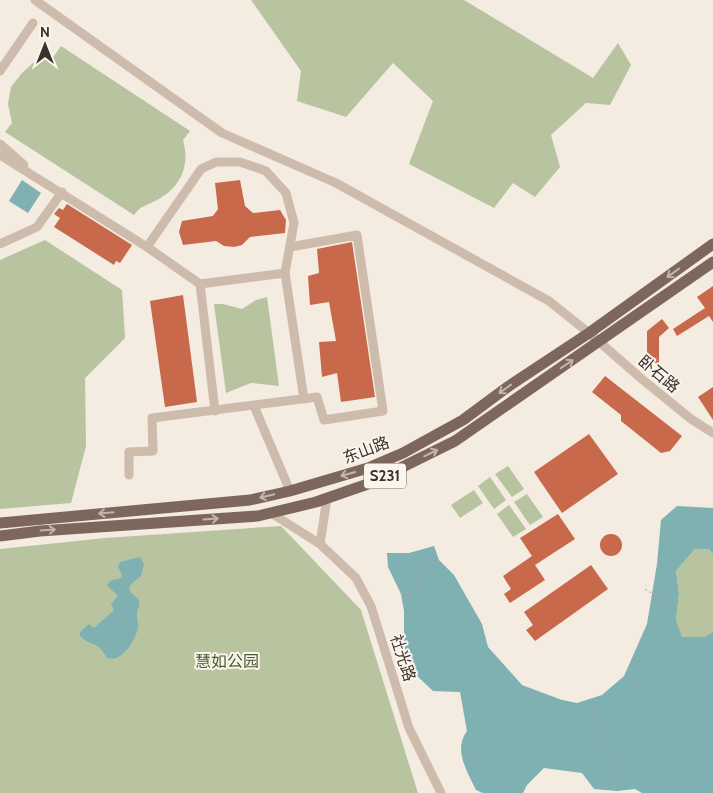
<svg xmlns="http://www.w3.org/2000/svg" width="713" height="793" font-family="Cabin,'Noto Sans SC',sans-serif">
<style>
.green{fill:#b8c4a0}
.water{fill:#7fb0b2}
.building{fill:#c8694b}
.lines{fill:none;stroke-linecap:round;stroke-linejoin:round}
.path{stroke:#b9a596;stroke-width:1;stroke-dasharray:2.5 2.5;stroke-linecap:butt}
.minor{stroke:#cdbbac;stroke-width:9}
.major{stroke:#7d675c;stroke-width:11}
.oneway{stroke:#c2b5ac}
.labels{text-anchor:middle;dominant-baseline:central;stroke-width:4;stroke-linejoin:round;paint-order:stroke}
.shield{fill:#fbf5ee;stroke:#756b66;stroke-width:1}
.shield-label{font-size:15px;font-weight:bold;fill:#3b302b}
.street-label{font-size:16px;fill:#3b302b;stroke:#fbf5ee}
.park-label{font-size:16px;fill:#4a5a2e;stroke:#fbf5ee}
</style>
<rect width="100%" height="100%" fill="#f4ebe1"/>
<g class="green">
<polygon points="251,0 464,0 593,78 618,43 631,65 610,105 586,103 551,135 560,167 535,197 513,183 494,208 409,164 433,101 393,63 346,117 297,101 301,71"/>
<path d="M61 46 190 131 183 140C191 168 179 190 153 202 143 207 142 205 134 215L5 132 12 123 8 104 11 87 22 73 33 63 54 56Z"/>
<polygon points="45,240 122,290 125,338 85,378 86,446 71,503 0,509 0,260"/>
<polygon points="267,297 279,386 251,383 226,393 214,304 223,304 242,309 256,300"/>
<polygon points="508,466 524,489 512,497 495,474"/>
<polygon points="490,477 506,500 494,509 478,486"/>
<polygon points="474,490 483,503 460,518 451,505"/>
<polygon points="527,494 543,517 530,525 514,502"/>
<polygon points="509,505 526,529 513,537 497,514"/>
<polygon points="281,526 361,610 418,793 0,793 0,549 105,538"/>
<polygon points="695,549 709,549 713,554 713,632 704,637 682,638 676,620 679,594 676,571"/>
</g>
<g class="water">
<polygon points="22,180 41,193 28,213 9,201"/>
<path d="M677 506 713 508V554L709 549H695L676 571 679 594 676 620 682 637H704L713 632V793H642L635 789 617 791 594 789 582 773 544 768 527 785 523 793H483L476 790C467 771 453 750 467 731L460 692 433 691 415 674 404 646V611L401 594 388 567 387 553H409L434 546 439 560 454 575 482 624 488 647 522 685 562 700 577 703 602 695 624 676 647 624 657 564 661 520Z"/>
<path d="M140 557 144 564 141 576 131 584 129 589C131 594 137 596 139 601 140 605 138 609 137 613 136 618 139 623 138 628 135 641 122 663 107 658 98 641 92 647 80 636V632L89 624 94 628 114 610 111 604 118 596 107 585 110 581 121 578 122 575 118 567 120 562Z"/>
</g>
<g class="building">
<polygon points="240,180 245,206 253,213 280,210 286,220 285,233 250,237 242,245 234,247 224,246 216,241 183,245 179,232 182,221 213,216 218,209 215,183"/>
<polygon points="67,204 132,245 120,263 116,261 114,265 54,227 60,218 54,214 59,208 63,210"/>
<polygon points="352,242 375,397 341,402 337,373 322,377 319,342 336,341 329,302 310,305 308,276 319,273 317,249"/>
<polygon points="713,286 713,322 709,316 677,336 673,329 705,308 697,297"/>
<polygon points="183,295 197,402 165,407 150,301"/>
<polygon points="662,319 669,328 659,337 659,363 647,363 647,331"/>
<polygon points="605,376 682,436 670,451 661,453 621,421 621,415 592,392"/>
<polygon points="713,387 713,420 698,397"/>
<polygon points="589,434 618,474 562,513 534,472"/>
<polygon points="558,514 575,539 535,565 545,580 510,603 504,594 511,589 503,576 532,556 520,538"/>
<circle cx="611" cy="545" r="11"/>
<polygon points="591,565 608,589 535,641 526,630 533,625 524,612"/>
</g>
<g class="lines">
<g class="path">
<polyline points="645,589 685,614"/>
<polyline points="401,594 417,590 425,567 439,560"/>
<polyline points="591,699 617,791"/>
</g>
<g class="minor">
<polyline points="35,0 222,133 336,183 549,301 589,333 643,380 691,419 713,433"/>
<polyline points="0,71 33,23"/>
<polyline points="0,144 24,165"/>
<polyline points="0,155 147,247 200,284 285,273 294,223 286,193 266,171 240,162 216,162 201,169 147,247"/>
<polyline points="0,244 37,227 62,192"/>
<polyline points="285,273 304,399"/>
<polyline points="200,284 215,411"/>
<polyline points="254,406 290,491"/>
<polyline points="129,475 129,452 153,451 152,418 317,397 324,420 383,411 357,235 290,247"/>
<polyline points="271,513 320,544 327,498"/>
<polyline points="320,544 356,578 371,606 409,728 441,793"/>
</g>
<g class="major">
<polyline points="0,523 250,500 290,491 368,468 403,453 463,420 509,386 589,333 713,244"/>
<polyline points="0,536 40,531 258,516 316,502 368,484 455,441 713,262"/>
</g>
</g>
<defs><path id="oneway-shaft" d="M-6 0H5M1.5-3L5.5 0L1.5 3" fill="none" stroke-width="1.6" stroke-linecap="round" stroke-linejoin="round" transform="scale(1.25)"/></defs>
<g class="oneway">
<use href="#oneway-shaft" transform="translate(673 273) rotate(144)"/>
<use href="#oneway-shaft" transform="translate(567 364) rotate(-34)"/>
<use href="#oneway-shaft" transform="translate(505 389) rotate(144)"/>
<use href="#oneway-shaft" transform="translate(431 453) rotate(-26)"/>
<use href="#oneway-shaft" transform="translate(348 474) rotate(164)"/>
<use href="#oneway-shaft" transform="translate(267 496) rotate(167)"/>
<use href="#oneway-shaft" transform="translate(106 513) rotate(175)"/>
<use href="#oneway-shaft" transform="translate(211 519) rotate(-4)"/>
<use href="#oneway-shaft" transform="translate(48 530) rotate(-4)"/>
</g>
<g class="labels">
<rect class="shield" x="364" y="463.5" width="42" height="25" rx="4"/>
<g class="shield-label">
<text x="385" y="476">S231</text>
</g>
<g class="street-label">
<text transform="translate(659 374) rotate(40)">卧石路</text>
<text transform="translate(366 450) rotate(-21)">东山路</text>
<text transform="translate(403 658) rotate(72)">社光路</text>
</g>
<g class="park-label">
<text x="227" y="661">慧如公园</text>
</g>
</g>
<g transform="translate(45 45)" stroke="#fbf5ee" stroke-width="4" paint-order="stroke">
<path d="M0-4L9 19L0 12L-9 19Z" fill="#3b302b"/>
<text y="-8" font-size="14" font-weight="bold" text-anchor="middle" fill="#3b302b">N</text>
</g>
</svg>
